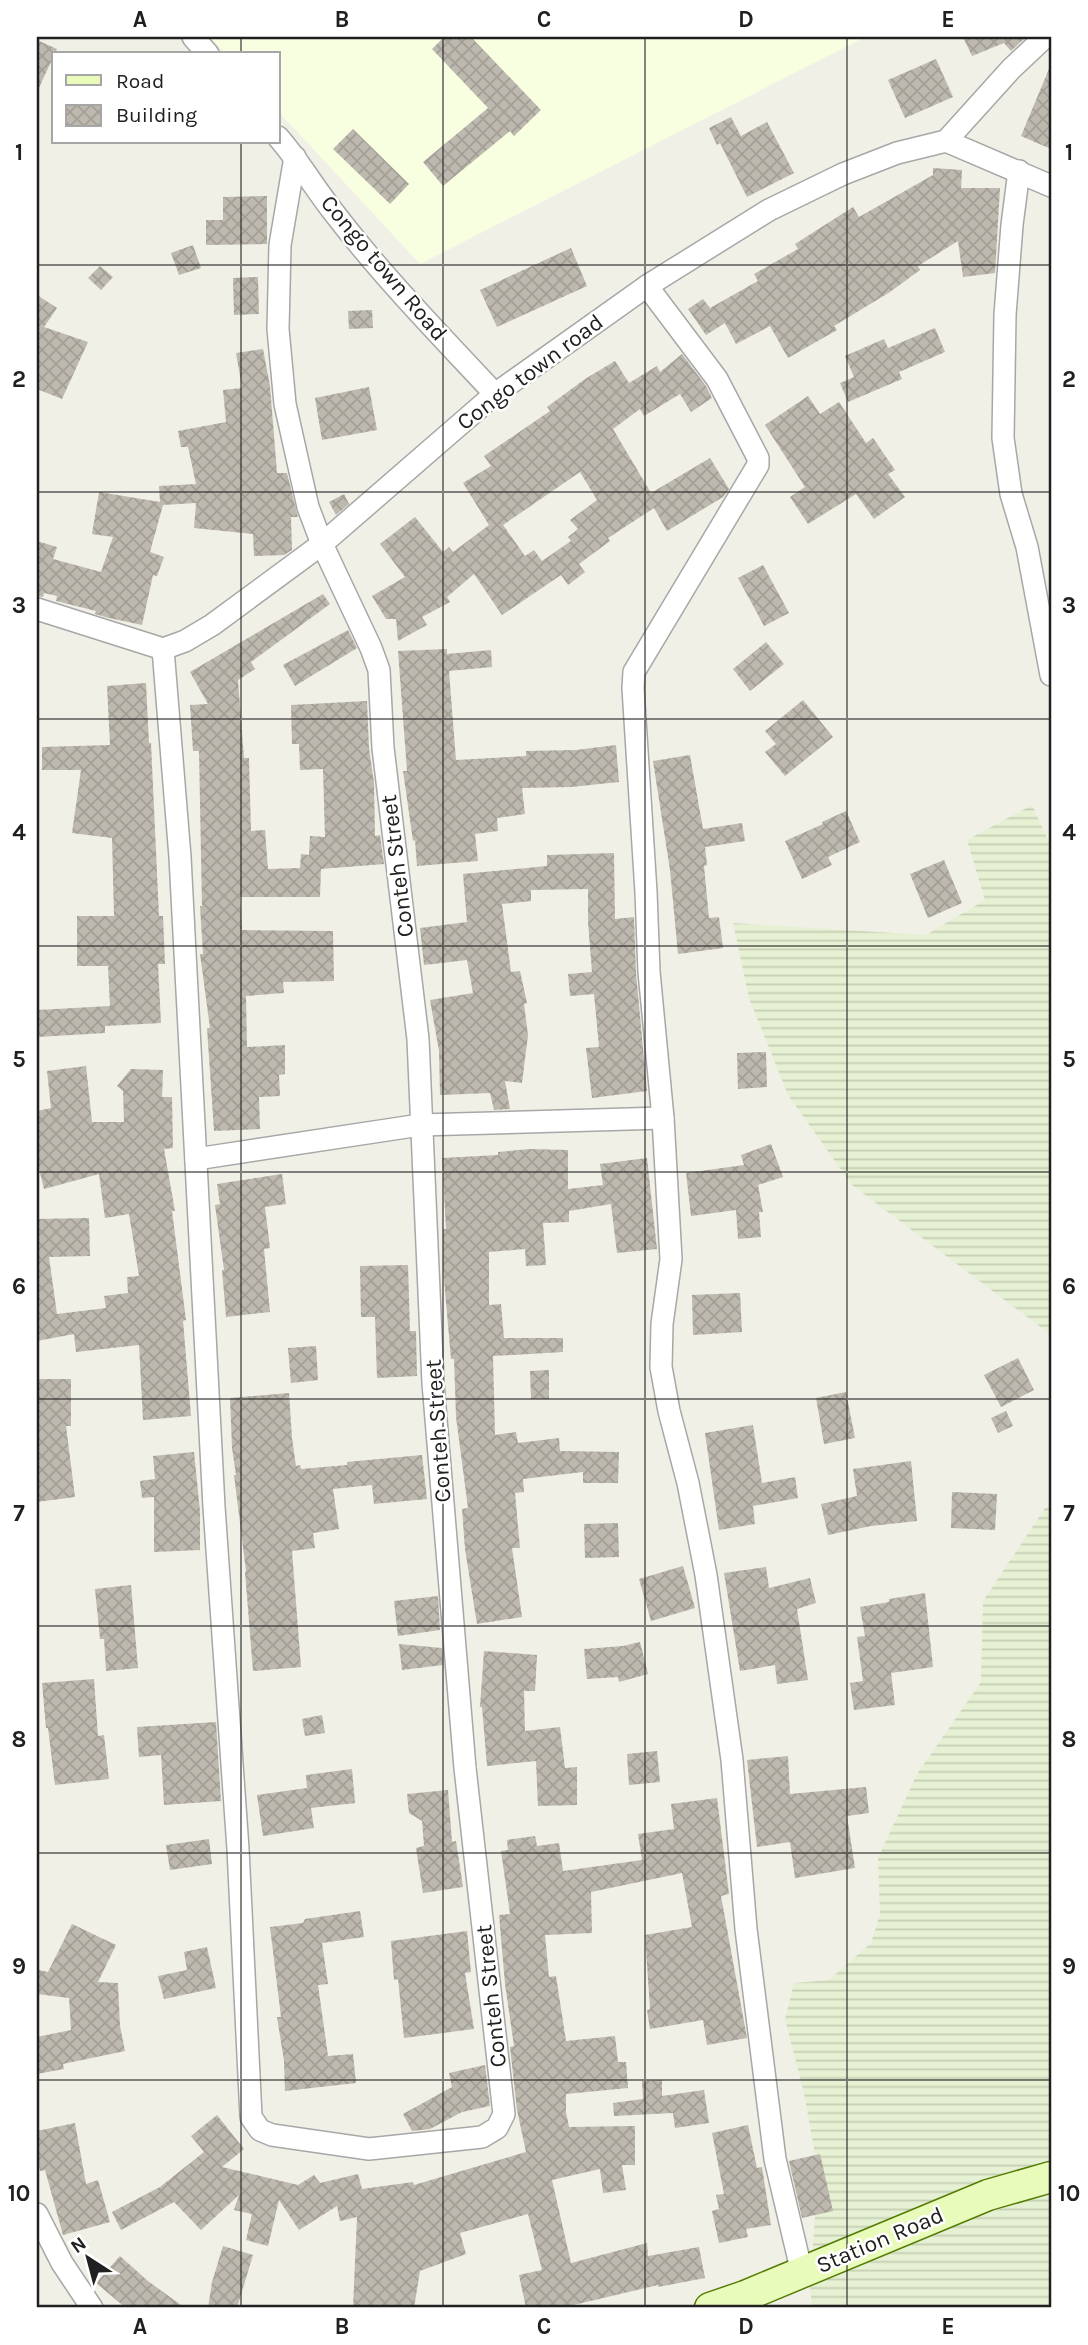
<svg xmlns="http://www.w3.org/2000/svg" width="1088" height="2345" font-family="Karla,sans-serif">
<style>
.education{fill:#f8ffe1}
.farmland{fill:url(#farmland-rules)}
.building{fill:url(#building-cross-hatch);fill-rule:evenodd}
.lines{fill:none;stroke-linecap:round;stroke-linejoin:round}
.minor-casing{stroke:#a7a7a7;stroke-width:24}
.secondary-casing{stroke:#537c03;stroke-width:33}
.minor{stroke:#fff;stroke-width:21}
.secondary{stroke:#e9fbba;stroke-width:30}
.grid{fill:none;stroke:#202020;stroke-width:2;stroke-opacity:0.55}
.labels{text-anchor:middle;dominant-baseline:central;stroke-width:5;stroke-linejoin:round;paint-order:stroke}
.street-label{font-size:23px;fill:#202020;stroke:#fff}
.neatline{fill:none;stroke:#202020;stroke-width:2.5}
.grid-label{font-size:23px;text-anchor:middle;font-weight:bold;fill:#202020}
</style>
<defs>
<pattern id="farmland-rules" width="6" height="5" patternUnits="userSpaceOnUse" patternTransform="scale(1.75)"><rect width="6" height="5" fill="#e6f0d2"/><path d="M0 2.5h6" fill="none" stroke="#c5ceb4"/></pattern>
<pattern id="building-cross-hatch" width="8" height="8" patternUnits="userSpaceOnUse" patternTransform="scale(1.75)"><rect width="8" height="8" fill="#beb9af"/><path d="M0 0l8 8M0 8l8-8" fill="none" stroke="#a39f96"/></pattern>
</defs>
<rect width="100%" height="100%" fill="#f1f0e6"/>
<polygon class="education" points="210,37 865,37 420,264 278,111 278,54 226,54"/>
<g class="farmland">
<polygon points="1032,805 1051,847 1051,1335 852,1185 788,1095 749,998 733,923 926,935 985,900 967,840"/>
<polygon points="1051,1503 1051,2167 812,2261 818,2170 804,2093 785,2019 794,1983 829,1980 871,1943 880,1914 878,1858 917,1774 981,1682 983,1601 1045,1508"/>
<polygon points="1051,2193 1051,2308 812,2308 810,2286 888,2251 981,2215"/>
</g>
<g class="building">
<polygon points="444,37 471,37 541,110 514,136 510,131 443,186 423,162 488,108 432,49"/>
<polygon points="963,37 1026,37 1011,51 1004,43 972,56"/>
<polygon points="37,40 57,49 37,92"/>
<polygon points="936,59 953,97 905,118 888,80"/>
<polygon points="1051,64 1051,149 1021,136"/>
<polygon points="731,117 741,136 767,122 794,173 747,197 720,143 717,145 709,128"/>
<polygon points="353,129 409,184 390,204 333,149"/>
<polygon points="933,168 962,170 961,188 1000,188 995,273 963,277 958,241 918,266 920,270 890,292 834,326 837,330 788,358 770,326 736,344 725,323 706,335 688,309 703,299 710,308 758,281 754,274 798,249 795,244 853,207 859,217 933,175"/>
<polygon points="267,196 267,244 206,245 206,220 223,220 223,197"/>
<polygon points="193,245 201,268 179,275 171,253"/>
<polygon points="571,248 587,286 497,327 480,290"/>
<polygon points="100,266 113,277 101,290 88,278"/>
<polygon points="258,277 259,314 234,315 233,278"/>
<polygon points="37,295 57,308 44,327 88,342 62,399 37,389"/>
<polygon points="372,310 373,328 349,329 348,311"/>
<polygon points="935,328 945,352 899,372 902,379 848,402 840,383 854,377 845,356 884,339 888,348"/>
<polygon points="263,349 270,386 277,473 287,473 298,517 291,517 292,550 284,555 254,556 253,534 194,528 196,503 163,505 150,552 164,557 157,576 153,575 142,625 109,618 95,614 96,611 56,601 57,596 44,593 43,597 37,596 37,541 57,547 53,559 101,572 113,537 92,534 99,492 160,502 159,486 196,484 188,447 181,447 178,431 226,422 223,390 242,388 236,353"/>
<path d="M682 354 706 386 712 398 691 412 680 394 644 416 640 409 613 429 651 493 710 458 729 489 723 497 667 531 654 508 608 538 610 541 579 564 585 572 568 585 561 575 502 615 474 574 447 597 450 602 422 617 427 625 398 641 396 619H386L372 596 405 577 380 544 415 517 443 552 449 547 453 552 489 525 463 483 491 466 484 456 550 411 547 407 585 379 615 361 629 383 657 366 660 372ZM580 472 597 500 570 520 578 529 568 537 571 541 542 561 534 550 525 556 503 525Z"/>
<polygon points="369,387 377,430 322,440 315,398"/>
<polygon points="808,396 820,414 839,402 866,443 873,438 895,470 888,474 905,497 874,519 856,494 808,524 790,497 805,487 765,425"/>
<polygon points="344,494 349,504 336,515 329,502"/>
<polygon points="763,565 789,613 764,626 738,578"/>
<polygon points="323,594 330,604 251,662 255,669 238,680 244,758 249,758 251,831 265,830 268,869 300,868 301,854 309,855 310,836 325,837 323,769 300,770 299,744 292,744 291,705 367,701 369,748 374,783 375,836 380,835 384,864 321,869 320,897 240,897 242,930 333,931 334,981 283,982 284,993 246,996 247,1047 285,1045 285,1074 279,1075 280,1096 259,1097 260,1129 214,1131 207,1028 210,1028 200,954 203,954 200,906 202,906 199,751 193,751 190,705 208,704 190,672"/>
<polygon points="348,630 357,648 295,686 283,665"/>
<polygon points="766,642 784,664 750,691 733,669"/>
<polygon points="447,649 447,654 491,650 492,667 449,671 456,760 526,756 526,751 576,750 616,745 619,782 571,787 522,788 525,814 497,818 498,831 475,834 478,861 417,866 415,840 413,841 403,771 407,771 398,651"/>
<polygon points="146,683 149,743 151,743 159,916 163,916 165,964 158,964 161,1023 105,1026 105,1033 38,1037 37,1010 110,1006 108,966 77,966 77,916 114,916 112,838 72,833 81,770 42,770 42,747 110,745 107,686"/>
<polygon points="803,700 833,737 785,776 765,752 776,744 765,731"/>
<polygon points="690,755 703,829 742,823 745,841 705,847 707,865 704,866 709,918 719,917 723,948 678,954 670,870 653,761"/>
<polygon points="846,811 860,842 828,857 832,865 802,879 785,841 823,824 822,822"/>
<polygon points="614,853 615,919 634,917 636,973 647,1091 592,1098 586,1048 599,1047 594,994 570,996 568,974 592,972 588,922 588,889 531,890 531,901 502,904 511,972 520,971 527,1003 524,1004 528,1035 522,1083 505,1081 510,1109 494,1110 490,1093 440,1095 439,1051 430,1000 473,993 467,960 424,965 420,928 467,922 463,874 547,866 547,855"/>
<polygon points="944,860 962,903 928,918 910,874"/>
<polygon points="766,1052 767,1087 738,1089 737,1053"/>
<polygon points="86,1066 92,1122 124,1122 123,1091 117,1086 131,1069 163,1070 162,1097 172,1097 173,1148 164,1149 175,1211 172,1211 186,1320 183,1321 191,1416 143,1420 139,1345 76,1352 74,1334 37,1341 37,1219 89,1218 90,1256 49,1257 57,1314 106,1308 104,1296 128,1293 127,1277 139,1276 129,1214 105,1218 99,1174 44,1189 37,1160 37,1111 51,1108 47,1071"/>
<polygon points="771,1144 783,1177 758,1185 763,1212 759,1212 761,1237 738,1239 736,1210 691,1216 686,1173 744,1165 741,1155"/>
<polygon points="530,1149 568,1150 568,1189 603,1185 600,1164 647,1158 657,1249 617,1253 611,1204 569,1211 569,1222 543,1223 546,1265 526,1266 525,1249 489,1252 489,1305 501,1304 504,1338 563,1338 563,1352 493,1356 495,1435 516,1432 518,1443 559,1438 560,1451 619,1452 618,1483 583,1483 583,1472 523,1479 524,1492 515,1493 520,1548 512,1548 522,1617 477,1624 465,1549 462,1509 468,1508 456,1417 454,1359 451,1359 443,1268 443,1229 446,1229 442,1158 498,1155 498,1152"/>
<polygon points="282,1174 286,1204 265,1207 270,1248 264,1249 270,1312 226,1317 222,1270 224,1270 215,1205 220,1204 217,1184"/>
<polygon points="408,1265 410,1331 416,1331 417,1376 377,1378 375,1317 361,1317 360,1266"/>
<polygon points="740,1293 742,1332 693,1335 692,1295"/>
<polygon points="316,1346 318,1380 291,1383 288,1348"/>
<polygon points="1018,1358 1034,1390 1001,1407 984,1375"/>
<polygon points="549,1370 549,1399 531,1399 530,1371"/>
<polygon points="37,1379 71,1379 71,1426 66,1426 75,1497 37,1502"/>
<polygon points="846,1392 855,1438 824,1444 816,1398"/>
<polygon points="289,1393 292,1438 296,1466 300,1465 301,1469 347,1465 347,1462 422,1455 427,1499 374,1504 372,1485 333,1489 339,1529 313,1533 315,1548 292,1551 301,1667 253,1671 245,1572 246,1571 234,1475 236,1475 232,1448 230,1398"/>
<polygon points="1006,1411 1013,1426 998,1433 991,1418"/>
<polygon points="753,1425 762,1483 795,1477 798,1498 753,1506 755,1524 719,1530 705,1433"/>
<polygon points="194,1452 200,1511 200,1550 154,1552 154,1497 142,1498 140,1481 155,1479 153,1456"/>
<polygon points="911,1461 917,1521 871,1526 828,1535 821,1504 857,1496 853,1469"/>
<polygon points="952,1492 997,1494 995,1530 951,1528"/>
<polygon points="618,1523 619,1557 585,1558 584,1524"/>
<polygon points="683,1566 695,1608 651,1621 639,1579"/>
<polygon points="766,1567 769,1588 810,1578 816,1603 797,1609 808,1680 777,1684 775,1665 740,1671 724,1573"/>
<polygon points="131,1585 138,1668 106,1671 104,1639 100,1639 95,1589"/>
<polygon points="925,1593 933,1667 891,1673 895,1705 854,1710 850,1683 863,1681 857,1637 865,1636 860,1607 889,1602 889,1599"/>
<polygon points="438,1596 440,1630 398,1636 394,1601"/>
<polygon points="640,1642 648,1674 619,1682 618,1677 587,1679 584,1649 623,1646"/>
<polygon points="399,1644 442,1648 443,1665 402,1670"/>
<polygon points="484,1651 537,1655 535,1691 524,1691 525,1731 560,1727 565,1768 577,1767 577,1805 538,1806 536,1761 487,1766 482,1707 480,1707"/>
<polygon points="94,1679 98,1736 104,1735 109,1779 55,1785 48,1728 46,1728 42,1683"/>
<polygon points="322,1715 325,1733 305,1736 302,1719"/>
<polygon points="216,1722 221,1801 164,1805 161,1755 139,1757 137,1727"/>
<polygon points="657,1751 660,1782 629,1785 627,1754"/>
<polygon points="788,1756 790,1794 866,1787 869,1813 847,1816 855,1868 795,1878 790,1842 757,1847 747,1760"/>
<polygon points="352,1769 355,1803 311,1808 314,1828 263,1836 257,1795 307,1788 306,1775"/>
<polygon points="448,1790 452,1842 456,1841 463,1887 423,1893 416,1848 424,1846 422,1821 409,1813 407,1794"/>
<polygon points="717,1798 729,1894 721,1896 747,2038 707,2045 703,2020 650,2029 647,2010 650,2009 645,1935 692,1927 682,1873 591,1892 592,1933 545,1935 549,1977 556,1976 566,2041 615,2036 618,2062 626,2062 628,2088 566,2094 566,2112 569,2127 635,2126 635,2165 622,2165 626,2190 603,2193 600,2169 552,2180 571,2263 647,2243 648,2256 699,2247 705,2278 658,2287 658,2285 561,2308 526,2308 519,2275 542,2270 528,2214 460,2233 466,2254 420,2271 414,2308 353,2308 357,2217 340,2221 337,2206 299,2230 279,2200 268,2246 246,2240 252,2214 234,2210 239,2195 201,2230 174,2202 121,2230 112,2212 160,2187 204,2152 191,2136 217,2115 244,2149 222,2167 298,2185 314,2175 320,2183 358,2174 362,2189 413,2182 414,2185 526,2152 517,2110 510,2047 514,2046 505,1984 499,1915 510,1914 501,1851 508,1850 507,1840 535,1836 537,1846 559,1843 563,1871 642,1860 638,1834 674,1829 671,1804"/>
<polygon points="209,1839 212,1864 170,1870 166,1845"/>
<polygon points="360,1911 364,1937 322,1943 328,1984 318,1985 328,2056 353,2054 356,2083 285,2091 284,2061 277,2017 281,2017 270,1927 303,1923 305,1919"/>
<polygon points="72,1924 116,1945 98,1982 118,1983 120,2026 125,2051 63,2064 64,2069 37,2074 37,2037 71,2030 69,1998 37,1994 37,1982 39,1970 48,1972"/>
<polygon points="467,1931 471,1972 465,1973 474,2029 404,2038 398,1979 394,1980 391,1941"/>
<polygon points="207,1947 216,1988 164,1999 158,1976 187,1970 184,1952"/>
<polygon points="485,2065 490,2106 462,2112 430,2129 412,2131 403,2114 452,2087 449,2073"/>
<polygon points="662,2080 662,2096 704,2090 709,2123 675,2128 673,2113 614,2116 613,2103 643,2099 642,2081"/>
<polygon points="75,2123 86,2184 98,2180 110,2222 63,2235 45,2170 40,2171 37,2155 37,2131"/>
<polygon points="748,2125 757,2168 762,2167 771,2225 746,2229 748,2237 719,2243 712,2211 719,2209 716,2195 724,2194 712,2133"/>
<polygon points="820,2154 833,2211 802,2218 789,2161"/>
<polygon points="223,2246 253,2255 237,2308 208,2308 212,2282"/>
<polygon points="120,2256 148,2281 185,2308 126,2308 96,2283"/>
</g>
<g class="lines">
<g class="minor-casing">
<g id="minor">
<polyline points="193,37 208,54"/>
<path d="M278 137C299 161 315 189 335 214 384 278 440 335 495 394"/>
<polyline points="946,141 1011,69 1045,37"/>
<polyline points="1019,171 1012,225 1005,315 1003,438 1011,494 1027,547 1051,675"/>
<polyline points="647,286 717,379 758,458 758,465 634,672 633,688 646,892 649,972 663,1118 671,1259 662,1324 661,1367 669,1411 688,1483 706,1575 732,1760 746,1929 775,2159 802,2273"/>
<polyline points="37,609 163,649 185,641 212,625 322,544 495,394 647,286 769,210 843,174 897,153 946,141 1051,186"/>
<polyline points="163,649 180,857 214,1507 238,1849 251,2117 260,2130 272,2135 369,2149 482,2137 497,2128 504,2114 465,1768 433,1383 418,1039 383,748 379,670 371,648 322,544 308,507 285,404 278,329 280,245 295,157"/>
<polyline points="196,1159 420,1125 663,1118"/>
<polyline points="37,2214 62,2263 92,2308"/>
</g>
</g>
<g class="secondary-casing">
<polyline id="secondary" points="710,2308 745,2296 988,2195 1051,2177"/>
</g>
<use href="#minor" class="minor"/>
<use href="#secondary" class="secondary"/>
</g>
<path class="grid" d="M241 37V54M443 37V2308M645 37V2308M847 37V2308M241 142V2308M37 265H1051M37 492H1051M37 719H1051M37 946H1051M37 1172H1051M37 1399H1051M37 1626H1051M37 1853H1051M37 2080H1051"/>
<g class="labels">
<g class="street-label">
<text transform="translate(384 268) rotate(50)">Congo town Road</text>
<text transform="translate(530 372) rotate(-37)">Congo town road</text>
<text transform="translate(397 866) rotate(-97)">Conteh Street</text>
<text transform="translate(438 1431) rotate(-94)">Conteh Street</text>
<text transform="translate(491 1996) rotate(-96)">Conteh Street</text>
<text transform="translate(880 2240) rotate(-23)">Station Road</text>
</g>
</g>
<rect width="1088" height="2345" fill="none" stroke="#ffffff" stroke-width="77"/>
<rect x="52" y="52" width="228" height="91" fill="#ffffff" stroke="#a6a6a6" stroke-width="2"/>
<rect x="66" y="75" width="35" height="10" fill="#e9fbba" stroke="#a6a6a6" stroke-width="2"/>
<text x="116" y="88" font-size="21" fill="#202020">Road</text>
<rect x="66" y="105" width="35" height="21" fill="url(#building-cross-hatch)" stroke="#a6a6a6" stroke-width="2"/>
<text x="116" y="122" font-size="21" fill="#202020">Building</text>
<g transform="translate(88 2258) rotate(324)" stroke="#ffffff" stroke-width="5" paint-order="stroke">
<path d="M0-5L12 26L0 18L-12 26Z" fill="#202020"/>
<text y="-10" font-size="19" font-weight="bold" text-anchor="middle" fill="#202020">N</text>
</g>
<rect x="38" y="38" width="1012" height="2268" class="neatline"/>
<g class="grid-label">
<text x="140" y="27">A</text>
<text x="342" y="27">B</text>
<text x="544" y="27">C</text>
<text x="746" y="27">D</text>
<text x="948" y="27">E</text>
<text x="19" y="160">1</text>
<text x="1069" y="160">1</text>
<text x="19" y="387">2</text>
<text x="1069" y="387">2</text>
<text x="19" y="613">3</text>
<text x="1069" y="613">3</text>
<text x="19" y="840">4</text>
<text x="1069" y="840">4</text>
<text x="19" y="1067">5</text>
<text x="1069" y="1067">5</text>
<text x="19" y="1294">6</text>
<text x="1069" y="1294">6</text>
<text x="19" y="1521">7</text>
<text x="1069" y="1521">7</text>
<text x="19" y="1747">8</text>
<text x="1069" y="1747">8</text>
<text x="19" y="1974">9</text>
<text x="1069" y="1974">9</text>
<text x="19" y="2201">10</text>
<text x="1069" y="2201">10</text>
<text x="140" y="2334">A</text>
<text x="342" y="2334">B</text>
<text x="544" y="2334">C</text>
<text x="746" y="2334">D</text>
<text x="948" y="2334">E</text>
</g>
</svg>
